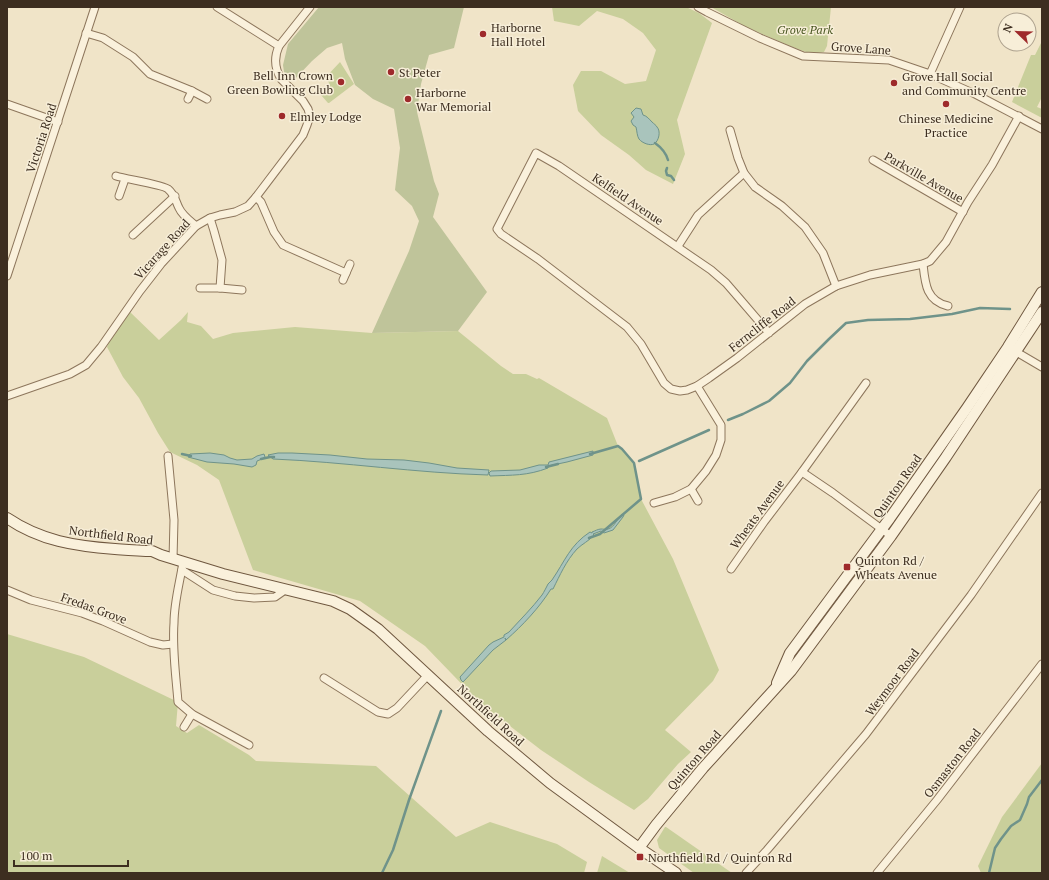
<svg xmlns="http://www.w3.org/2000/svg" width="1049" height="880" font-family="'PT Serif',serif">
<style>
.green{fill:#c9cf9b}
.cemetery{fill:#bfc49a}
.water{fill:#a9c4bc;stroke:#6f938a}
.lines{fill:none;stroke-linecap:round;stroke-linejoin:round}
.stream{stroke:#6f938a;stroke-width:2.5}
.street-casing{stroke:#8d765c;stroke-width:9}
.secondary-casing{stroke:#6f573f;stroke-width:12}
.street{stroke:#faf1dc;stroke-width:7}
.secondary{stroke:#faf1dc;stroke-width:10}
.poi-dot{fill:#9e2a2b;stroke:#f7eed8;stroke-width:1.5}
.labels{text-anchor:middle;dominant-baseline:central;stroke-width:3;stroke-linejoin:round;paint-order:stroke}
.poi-label{font-size:12px;fill:#3d2e20;stroke:#f7eed8;text-anchor:start}
.park-label{font-size:12px;font-style:italic;fill:#4d5a26;stroke:#f7eed8}
.street-label{font-size:12px;fill:#3d2e20;stroke:#f7eed8}
</style>
<rect width="100%" height="100%" fill="#f0e4c8"/>
<g class="green">
<polygon points="552,7 686,7 699,13 712,23 677,120 685,154 673,184 646,170 629,155 601,135 578,111 573,85 581,71 601,71 625,84 646,81 656,50 643,33 623,19 597,11 579,26 554,21"/>
<polygon points="711,7 831,7 827,46 824,52 817,53 806,52 790,46 746,27"/>
<polygon points="1042,41 1042,97 1037,107 1042,109 1042,118 1012,102 1031,55 1035,55"/>
<polygon points="340,62 354,84 329,103 328,103 321,95 328,86 329,83 326,77"/>
<polygon points="130,312 159,340 181,320 188,312 187,322 201,326 213,339 233,333 295,327 372,333 458,331 501,366 513,374 526,374 537,379 539,378 607,418 618,446 622,449 634,463 641,499 673,559 719,670 713,681 665,730 691,752 678,764 648,799 634,810 589,782 541,750 480,703 425,646 360,601 253,570 219,480 197,465 170,452 158,433 139,398 123,377 107,347 110,340"/>
<polygon points="7,634 84,657 178,702 176,726 187,733 199,725 249,755 256,761 376,766 456,837 490,822 557,844 587,862 584,873 7,873"/>
<polygon points="1042,763 1042,873 981,873 978,866 1002,817"/>
<polygon points="665,827 666,827 732,873 694,873 659,848 657,840"/>
<polygon points="602,856 630,873 597,873"/>
</g>
<polygon class="cemetery" points="319,7 464,7 454,48 429,55 421,84 417,112 434,181 439,194 433,217 487,292 458,331 372,333 409,251 419,221 412,206 395,190 400,148 394,109 373,99 355,85 345,59 342,43 327,48 312,61 293,81 284,72 283,65 288,44"/>
<g class="water">
<path d="M636 108 641 109 643 115C647 116 649 119 652 122 654 124 656 125 657 127 661 131 659 141 654 144 650 146 642 143 639 139 637 136 637 131 636 127L633 125 631 121 634 117 631 113Z"/>
<path d="M593 451V455L567 462 548 466V468C527 476 512 475 490 476L489 473 491 471 520 470 539 465H548L549 462Z"/>
<polygon points="210,453 224,455 230,458 237,460 252,459 257,456 264,454 265,457 262,459 257,461 256,465 252,467 234,464 207,462 188,457 190,454"/>
<path d="M278 453H292L330 455 367 459 404 460 429 463 457 468 489 470 488 475C416 473 345 462 273 459L268 455Z"/>
<path d="M622 514 624 515 623 517 613 530 604 533 601 531 593 534 594 535C589 541 582 544 577 549 566 561 560 575 553 589H551C539 608 523 625 506 640L505 638 506 640 493 650 463 682 461 680 460 677 489 645 493 642 504 637V635L509 632C520 620 532 608 542 595 544 592 546 588 548 584 549 583 551 581 552 580 565 561 570 545 590 532L592 533V532C595 531 598 529 601 529 606 529 604 530 608 529 615 527 617 518 622 514Z"/>
</g>
<g class="lines">
<g class="stream">
<path d="M655 143C662 148 666 153 668 160"/>
<polyline points="667,168 666,171 667,175 671,176 674,180"/>
<polyline points="728,420 743,414 769,401 790,383 807,361 829,339 846,323 868,320 910,319 952,314 980,308 1010,309"/>
<polyline points="182,454 191,456"/>
<polyline points="261,459 270,457 274,457"/>
<polyline points="639,461 709,430"/>
<polyline points="546,467 558,464"/>
<polyline points="589,538 600,534 641,499 634,463 622,449 618,446 590,454"/>
<polyline points="382,873 393,850 409,800 441,711"/>
<polyline points="989,873 995,848 1001,839 1011,826 1020,820 1027,804 1029,797 1042,780"/>
</g>
<g class="street-casing">
<g id="street">
<polyline points="217,7 279,46"/>
<polyline points="698,7 707,12 760,38 803,56 889,60 930,74 975,94 1042,129"/>
<polyline points="86,33 103,38 133,57 150,74 192,91 207,99"/>
<polyline points="930,74 960,7"/>
<polyline points="188,99 192,91"/>
<polyline points="7,104 58,122"/>
<polyline points="730,130 738,158 744,173 755,187 782,206 805,227 823,253 836,286"/>
<polyline points="873,160 963,212"/>
<path d="M116 176C126 179 164 185 168 189 175 195 175 200 179 208 182 215 190 221 196 226"/>
<polyline points="119,196 125,179"/>
<polyline points="256,197 261,202 274,232 283,245 346,273 343,280"/>
<polyline points="133,235 175,196"/>
<polyline points="678,246 698,215 744,173"/>
<path d="M923 264C925 283 926 301 948 306"/>
<polyline points="346,273 350,264"/>
<polyline points="7,276 95,7"/>
<polyline points="200,288 220,288 222,260 214,231 210,218"/>
<polyline points="220,288 242,290"/>
<polyline points="769,333 739,298 726,283 711,270 559,166 536,153 497,229 501,234 538,259 627,327 641,344 664,383 671,389 680,391 687,390 697,386 709,378 737,358 805,304 836,286 870,275 923,264 930,261 946,242 968,202 992,165 1019,116"/>
<polyline points="1013,350 1042,367"/>
<path d="M7 396 70 374 86 365 101 347 140 291 161 264 196 226 210 218 220 215 235 212 248 206 256 197 303 135 307 125 310 116 308 109 303 101 281 79C275 69 274 57 279 46L310 7"/>
<polyline points="168,456 174,520 173,559"/>
<polyline points="802,472 833,493 891,536"/>
<polyline points="691,489 698,501"/>
<polyline points="654,503 675,497 691,489 706,471 716,455 721,440 721,425 697,386"/>
<path d="M183 562C180 582 174 602 174 623 172 649 176 676 178 702L192 714 249 745"/>
<polyline points="731,569 764,522 802,472 866,383"/>
<polyline points="182,570 213,590 235,596 254,598 275,597 285,590"/>
<polyline points="7,590 31,600 82,613 103,621 150,642 163,645 173,644"/>
<polyline points="324,678 378,712 388,714 397,708 428,675"/>
<polyline points="184,727 192,714"/>
<polyline points="746,873 767,850 866,734 971,595 1042,493"/>
<polyline points="877,873 937,800 1042,664"/>
</g>
</g>
<g class="secondary-casing">
<g id="secondary">
<path d="M7 518C41 541 75 546 115 549 128 550 140 551 152 551L161 555 223 574 333 601 350 609 378 629 488 731 550 783 639 848 676 873"/>
<polyline points="777,683 790,653 890,518 967,408 1008,347 1042,292"/>
<polyline points="639,848 656,825 703,768 791,671 891,536 946,457 1042,312"/>
</g>
</g>
<use href="#street" class="street"/>
<use href="#secondary" class="secondary"/>
</g>
<g class="poi-dot">
<circle cx="483" cy="34" r="4"/>
<circle cx="391" cy="72" r="4"/>
<circle cx="341" cy="82" r="4"/>
<circle cx="894" cy="83" r="4"/>
<circle cx="408" cy="99" r="4"/>
<circle cx="946" cy="104" r="4"/>
<circle cx="282" cy="116" r="4"/>
<rect x="843" y="563" width="8" height="8" rx="2"/>
<rect x="636" y="853" width="8" height="8" rx="2"/>
</g>
<g class="labels">
<g class="poi-label">
<text x="491" y="27">Harborne<tspan x="491" dy="14">Hall Hotel</tspan></text>
<text x="399" y="72">St Peter</text>
<text x="333" y="75" text-anchor="end">Bell Inn Crown<tspan x="333" dy="14">Green Bowling Club</tspan></text>
<text x="902" y="76">Grove Hall Social<tspan x="902" dy="14">and Community Centre</tspan></text>
<text x="416" y="92">Harborne<tspan x="416" dy="14">War Memorial</tspan></text>
<text x="290" y="116">Elmley Lodge</text>
<text x="946" y="118" text-anchor="middle">Chinese Medicine<tspan x="946" dy="14">Practice</tspan></text>
<text x="855" y="560">Quinton Rd /<tspan x="855" dy="14">Wheats Avenue</tspan></text>
<text x="648" y="857">Northfield Rd / Quinton Rd</text>
</g>
<g class="park-label">
<text x="805" y="29">Grove Park</text>
</g>
<g class="street-label">
<text transform="translate(861 48) rotate(4)">Grove Lane</text>
<text transform="translate(41 138) rotate(-72)">Victoria Road</text>
<text transform="translate(924 177) rotate(30)">Parkville Avenue</text>
<text transform="translate(628 199) rotate(34)">Kelfield Avenue</text>
<text transform="translate(162 249) rotate(-48)">Vicarage Road</text>
<text transform="translate(762 324) rotate(-38)">Ferncliffe Road</text>
<text transform="translate(897 486) rotate(-55)">Quinton Road</text>
<text transform="translate(757 514) rotate(-54)">Wheats Avenue</text>
<text transform="translate(111 535) rotate(7)">Northfield Road</text>
<text transform="translate(94 608) rotate(20)">Fredas Grove</text>
<text transform="translate(892 682) rotate(-53)">Weymoor Road</text>
<text transform="translate(491 715) rotate(42)">Northfield Road</text>
<text transform="translate(694 760) rotate(-49)">Quinton Road</text>
<text transform="translate(952 763) rotate(-52)">Osmaston Road</text>
</g>
</g>
<rect width="1049" height="880" fill="none" stroke="#3d2e20" stroke-width="16"/>
<g transform="translate(1017 32) rotate(293)"><circle r="19" fill="#f7eed8" stroke="#ada18e"/>
<path d="M0-3L7 15L0 10L-7 15Z" fill="#9e2a2b"/>
<text y="-6" font-size="11" font-weight="bold" text-anchor="middle" fill="#3d2e20">N</text>
</g>
<path d="M14 860v6h114v-6" fill="none" stroke="#3d2e20" stroke-width="2"/>
<text x="20" y="860" font-size="12" fill="#3d2e20" stroke="#f7eed8" stroke-width="3" paint-order="stroke">100 m</text>
</svg>
